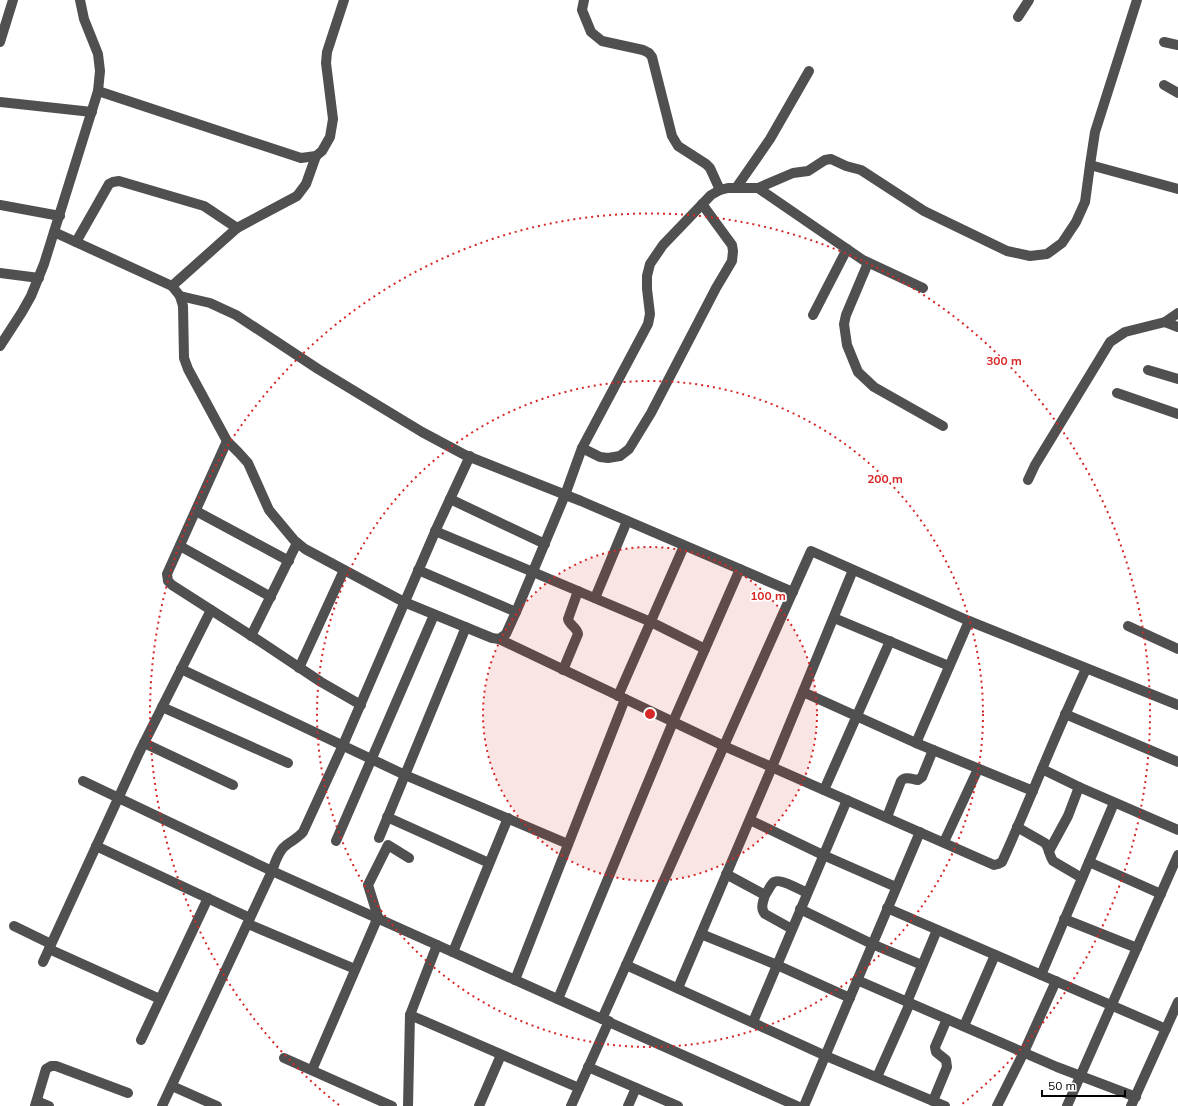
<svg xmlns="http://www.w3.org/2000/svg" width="1178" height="1106" font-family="Mulish,sans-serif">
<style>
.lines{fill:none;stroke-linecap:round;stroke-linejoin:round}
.minor{stroke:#505050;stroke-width:10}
.ring{fill:none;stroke:#d62828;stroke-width:2;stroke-dasharray:2 4}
.centre{fill:#d62828;stroke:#fff;stroke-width:2}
.ring-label{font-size:12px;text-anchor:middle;font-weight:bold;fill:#d62828;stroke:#fff;stroke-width:3.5;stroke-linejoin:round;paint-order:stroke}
</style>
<rect width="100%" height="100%" fill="#fff"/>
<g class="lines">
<g class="minor">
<polyline points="584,0 582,10 591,32 602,41 643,50 649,53 652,57 672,136 678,146 706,164 710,168 720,190"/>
<polyline points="1018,17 1029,0"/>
<polyline points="0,42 13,0"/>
<polyline points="1164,42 1178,45"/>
<polyline points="1164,85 1178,93"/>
<polyline points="98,91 301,158 316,156 322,151 330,137 333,119 326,63 327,52 344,0"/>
<polyline points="0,102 92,112"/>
<polyline points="1090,165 1178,189"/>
<polyline points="736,188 770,139 809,71"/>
<polyline points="758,188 863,260 923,288"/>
<polyline points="0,205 60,216"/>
<polyline points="54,232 172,286 180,296 183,306 184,358 188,369 227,441 239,453 248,463 269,510 294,540 305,549 404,602 492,638 499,639 506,634 516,612 565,495 582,448 648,324 650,314 647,289 647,276 650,264 663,245 711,195 720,190 728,188 758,188 793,173 808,171 825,160 831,159 846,166 861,170 924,211 1007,251 1030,256 1047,254 1062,243 1076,222 1085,202 1090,165 1095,132 1137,0"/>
<polyline points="76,242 109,184 113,182 119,181 204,206 237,228"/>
<polyline points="868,263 846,315 844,324 847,345 858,372 874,387 943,426"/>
<polyline points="0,273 39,278"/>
<polyline points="172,286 237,228 297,196 306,184 316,156"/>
<polyline points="180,296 210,303 236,315 318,369 422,432 465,455 581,501 793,592"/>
<polyline points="813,315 847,249"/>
<polyline points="1165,322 1178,327"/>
<polyline points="0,346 22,312 31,296 44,264 98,91 100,71 98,54 84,19 80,0"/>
<polyline points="1148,370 1178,379"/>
<polyline points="1117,393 1178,414"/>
<polyline points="227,441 167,574 168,581 172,585 261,642 321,682 361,705"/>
<polyline points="582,448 600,457 608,458 620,456 629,449 651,413 716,288 732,261 733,251 732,245 702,204"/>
<polyline points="1028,480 1035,465 1110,342 1125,332 1165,322 1178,313"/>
<polyline points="450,499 545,544"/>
<polyline points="196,511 289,561"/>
<polyline points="435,531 533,572 651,622 705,649"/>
<polyline points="180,546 271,597"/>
<polyline points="418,570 516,612"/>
<polyline points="595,598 627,521"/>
<polyline points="834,618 949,666"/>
<polyline points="1128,626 1178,649"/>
<polyline points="251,636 297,543"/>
<path d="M499 639 724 746 994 865 998 864 1002 862C1031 798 1056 732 1086 669"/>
<polyline points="299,668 344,570"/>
<polyline points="181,669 405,775 568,844"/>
<path d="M563 670 578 634C577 627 569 625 568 619L578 591"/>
<polyline points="803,692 916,743 1033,791"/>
<polyline points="618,696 684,546"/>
<polyline points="162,707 288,763"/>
<polyline points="1065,714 1178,762"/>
<polyline points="144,743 233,785"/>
<polyline points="916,743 969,621"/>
<polyline points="1042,769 1079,787 1178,830"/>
<polyline points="83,781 272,871 602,1019"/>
<polyline points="824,790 890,641"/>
<polyline points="387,817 489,863"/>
<path d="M887 817 901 781C905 776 912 779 918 780L922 777 933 750"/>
<polyline points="750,820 823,855 896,887"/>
<path d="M1017 827 1045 843C1049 848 1049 855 1053 861L1082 878"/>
<polyline points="379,838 466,627"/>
<polyline points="336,841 434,615"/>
<polyline points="944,842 978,769"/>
<polyline points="96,846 250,918"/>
<polyline points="1049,851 1068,816 1079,787"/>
<polyline points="1089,862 1161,894"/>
<path d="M726 874 765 895C768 891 771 884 774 882 780 878 801 890 807 893"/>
<path d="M765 895C763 902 760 908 765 914L792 929"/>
<polyline points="887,908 1166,1029"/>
<polyline points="800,909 872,944 922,965"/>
<polyline points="1064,919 1137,948"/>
<polyline points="248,924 355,969"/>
<polyline points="14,926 51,944"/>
<polyline points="701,934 777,965 850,998"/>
<polyline points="49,949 160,999"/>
<polyline points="453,952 508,818"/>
<polyline points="43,962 139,753 211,610"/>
<polyline points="626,965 826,1056 945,1106"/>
<polyline points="1041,975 1114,803"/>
<polyline points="515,980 625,699"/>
<polyline points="857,980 1057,1067 1136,1097"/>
<polyline points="678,988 772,767 853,570"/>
<polyline points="558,999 673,722 740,569"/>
<polyline points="907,1002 937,930"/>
<polyline points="410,1015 579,1088"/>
<polyline points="753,1022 847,800"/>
<polyline points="964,1026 995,955"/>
<polyline points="141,1040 208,898"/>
<polyline points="284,1058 392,1106"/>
<polyline points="588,1067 678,1106"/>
<polyline points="312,1070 378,917 368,885 388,845 409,858"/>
<polyline points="877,1077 910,1003"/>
<polyline points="172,1086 217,1106"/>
<polyline points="37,1101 49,1106"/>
<polyline points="933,1101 947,1067 946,1060 936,1052 935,1047 947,1019"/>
<polyline points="35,1106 46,1069 51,1066 56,1066 128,1093"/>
<path d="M162 1106 272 871C275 863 277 855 283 848 289 842 297 839 303 832L343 745 438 525 470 456"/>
<polyline points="408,1106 410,1015 437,945"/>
<polyline points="479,1106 501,1055"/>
<polyline points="571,1106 609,1021"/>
<polyline points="628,1106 636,1088"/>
<polyline points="797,1106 602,1019 811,551 969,621 1178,705"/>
<polyline points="804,1106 920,832"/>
<polyline points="997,1106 1024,1052 1056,981"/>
<polyline points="1067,1106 1178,855"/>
<polyline points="1131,1106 1178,1002"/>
</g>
</g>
<circle cx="650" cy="714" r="167" fill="#d62828" fill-opacity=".12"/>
<g class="ring">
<circle cx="650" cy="714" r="167"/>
<circle cx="650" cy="714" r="333"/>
<path d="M339 1105A500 500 0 1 1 961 1105"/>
</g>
<circle cx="650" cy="714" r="6" class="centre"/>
<g class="ring-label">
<text x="1004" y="365">300 m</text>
<text x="885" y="483">200 m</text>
<text x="768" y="600">100 m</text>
</g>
<path d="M1042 1090v6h83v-6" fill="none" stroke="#000000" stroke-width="2"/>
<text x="1048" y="1090" font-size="12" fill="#000000" stroke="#ffffff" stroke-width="3" paint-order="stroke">50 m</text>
</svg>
